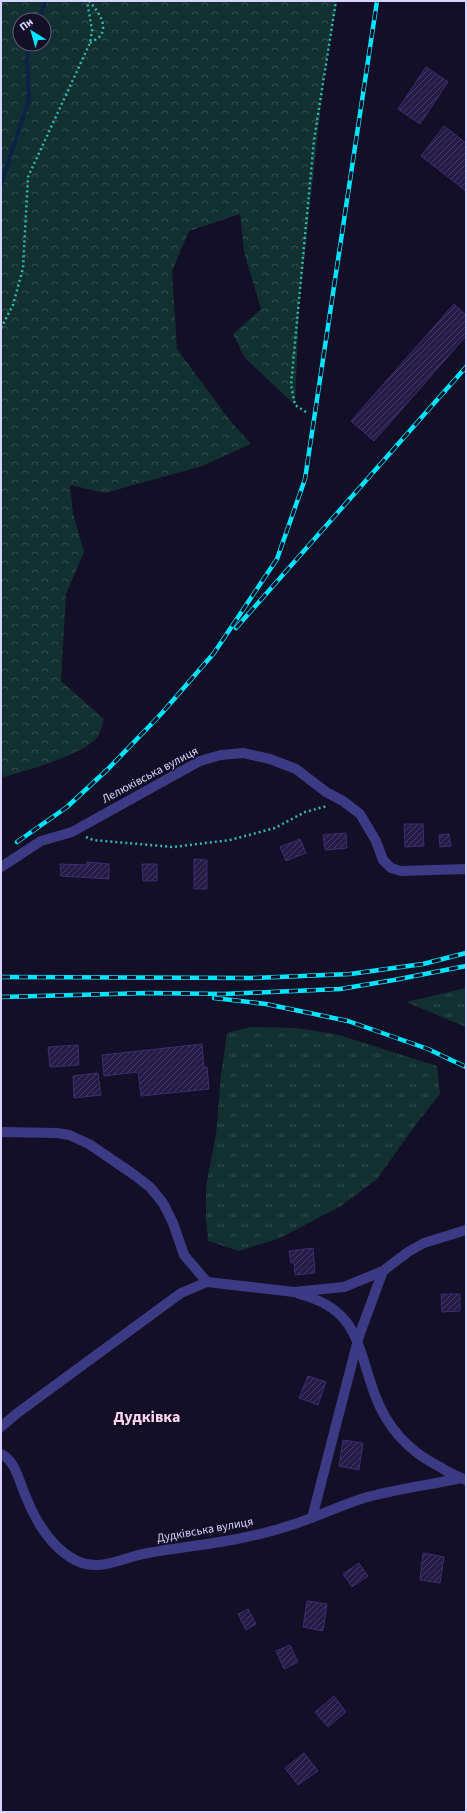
<svg xmlns="http://www.w3.org/2000/svg" width="467" height="1813" font-family="'Source Sans 3',sans-serif">
<style>
.grass{fill:url(#grass-tufts)}
.forest{fill:url(#forest-crowns);fill-rule:evenodd}
.lines{fill:none;stroke-linecap:round;stroke-linejoin:round}
.stream{stroke:#0c2248;stroke-width:4}
.building{fill:url(#building-hatch);stroke:#3b2d73}
.path{stroke:#2fb8b0;stroke-width:2.5;stroke-dasharray:2 3;stroke-linecap:butt}
.minor{stroke:#3d3a85;stroke-width:10}
.rail-casing{stroke:#00e5ff;stroke-width:4.5}
.rail{stroke:#130f26;stroke-width:3;stroke-dasharray:9;stroke-linecap:butt}
.labels{text-anchor:middle;dominant-baseline:central;stroke-width:3;stroke-linejoin:round;paint-order:stroke}
.street-label{font-size:12px;fill:#d9d4ff;stroke:#130f26}
.district-label{font-size:16px;font-weight:bold;fill:#ffd6f0;stroke:#130f26}
</style>
<defs>
<pattern id="grass-tufts" width="24" height="20" patternUnits="userSpaceOnUse"><rect width="24" height="20" fill="#12302f"/><path d="M3 7l-1-3M5 7V3M7 7l1-3M15 17l-1-3M17 17v-4M19 17l1-3" fill="none" stroke="#344d4e"/></pattern>
<pattern id="forest-crowns" width="20" height="18" patternUnits="userSpaceOnUse"><rect width="20" height="18" fill="#12302f"/><path d="M2 6a3 3 0 1 1 6 0M12 15a3 3 0 1 1 6 0" fill="none" stroke="#344d4e"/></pattern>
<pattern id="building-hatch" width="6" height="6" patternUnits="userSpaceOnUse"><rect width="6" height="6" fill="#241b47"/><path d="M-1 1l2-2M0 6l6-6M5 7l2-2" fill="none" stroke="#433b63"/></pattern>
</defs>
<rect width="100%" height="100%" fill="#130f26"/>
<g class="grass">
<polygon points="466,988 466,1027 406,1002"/>
<polygon points="250,1027 297,1028 339,1035 437,1066 440,1094 417,1123 377,1179 341,1206 280,1238 239,1251 208,1241 206,1220 206,1187 216,1134 221,1075 227,1033"/>
</g>
<path class="forest" d="M1 1H337L324 78 299 306 295 405 245 358 233 334 261 309 244 252 240 214 189 231 172 271 177 349 228 418 251 444 202 466 105 493 70 485 73 513 84 552 66 594 61 681 104 719C102 724 101 732 98 736 85 755 27 770 4 777L1 772ZM20 20H44V44H20Z"/>
<g class="lines">
<g class="stream">
<polyline points="39,20 45,1"/>
<polyline points="1,185 29,99 27,58 31,44"/>
</g>
</g>
<g class="building">
<polygon points="426,67 448,82 420,124 398,109"/>
<polygon points="444,126 466,143 466,191 421,156"/>
<polygon points="454,304 466,315 466,336 374,441 351,421"/>
<polygon points="404,824 423,824 424,846 405,847"/>
<polygon points="346,833 347,848 325,850 323,835"/>
<polygon points="449,834 451,846 440,847 439,835"/>
<polygon points="300,839 306,853 286,861 280,847"/>
<polygon points="194,859 207,860 207,889 194,889"/>
<polygon points="87,862 109,864 109,879 61,876 60,864 87,865"/>
<polygon points="142,864 157,864 157,881 143,881"/>
<polygon points="202,1044 204,1068 207,1067 209,1089 141,1096 138,1072 104,1076 102,1055"/>
<polygon points="78,1045 79,1065 50,1067 48,1047"/>
<polygon points="98,1073 101,1095 74,1098 73,1076"/>
<polygon points="313,1248 315,1273 295,1275 294,1263 291,1263 289,1251"/>
<polygon points="441,1294 460,1294 460,1311 442,1312"/>
<polygon points="308,1376 326,1382 318,1405 299,1398"/>
<polygon points="343,1440 363,1443 359,1470 339,1466"/>
<polygon points="423,1553 444,1557 440,1583 420,1580"/>
<polygon points="359,1563 368,1576 352,1587 343,1574"/>
<polygon points="307,1601 327,1604 323,1631 303,1627"/>
<polygon points="248,1609 256,1624 246,1630 238,1614"/>
<polygon points="290,1645 298,1662 284,1669 276,1651"/>
<polygon points="334,1696 346,1712 328,1727 315,1712"/>
<polygon points="304,1753 318,1771 298,1785 285,1768"/>
</g>
<g class="lines">
<g class="path">
<path d="M89 1C96 9 108 23 101 35 99 38 93 41 90 43"/>
<polyline points="1,328 13,305 23,268 28,177 90,43 92,30 87,1"/>
<polyline points="306,412 295,405 291,385 314,140 336,1"/>
<polyline points="86,837 93,840 173,847 230,840 275,828 305,812 327,806"/>
</g>
<g class="minor">
<polyline points="1,867 41,841 72,832 200,761 221,755 243,753 270,759 296,769 326,792 343,801 360,814 376,841 383,860 391,868 401,871 466,869"/>
<polyline points="1,1132 57,1133 69,1135 89,1144 133,1174 150,1187 163,1203 173,1223 184,1255 207,1282"/>
<path d="M299 1294C359 1309 357 1347 375 1395 387 1428 408 1451 440 1467 447 1471 455 1476 462 1478"/>
<polyline points="1,1427 16,1414 181,1293 207,1282 294,1292 344,1287 383,1271 408,1252 424,1243 466,1230"/>
<path d="M1 1454C16 1461 19 1482 26 1497 36 1522 51 1547 75 1560 100 1573 123 1557 148 1553 193 1545 237 1542 282 1528 310 1520 336 1507 364 1498 395 1489 430 1485 461 1478L466 1480"/>
<polyline points="312,1518 359,1336 383,1271"/>
</g>
<g class="rail-casing">
<g id="rail">
<polyline points="236,628 466,367"/>
<polyline points="17,842 67,807 108,769 162,713 214,653 277,559 305,479 377,1"/>
<polyline points="1,977 251,978 350,974 423,964 466,953"/>
<polyline points="1,997 149,993 223,994 340,989 394,980 466,966"/>
<polyline points="214,998 266,1004 348,1021 428,1049 466,1067"/>
</g>
</g>
<use href="#rail" class="rail"/>
</g>
<g class="labels">
<g class="street-label">
<text transform="translate(150 775) rotate(-28)">Лелюківська вулиця</text>
<text transform="translate(205 1530) rotate(-10)">Дудківська вулиця</text>
</g>
<g class="district-label">
<text x="147" y="1417">Дудківка</text>
</g>
</g>
<rect width="467" height="1813" fill="none" stroke="#d9d4ff" stroke-width="4"/>
<g transform="translate(32 32) rotate(323)"><circle r="19" fill="#130f26" stroke="#625e7d"/>
<path d="M0-3L7 15L0 10L-7 15Z" fill="#00e5ff"/>
<text y="-6" font-size="11" font-weight="bold" text-anchor="middle" fill="#d9d4ff">Пн</text>
</g>
</svg>
